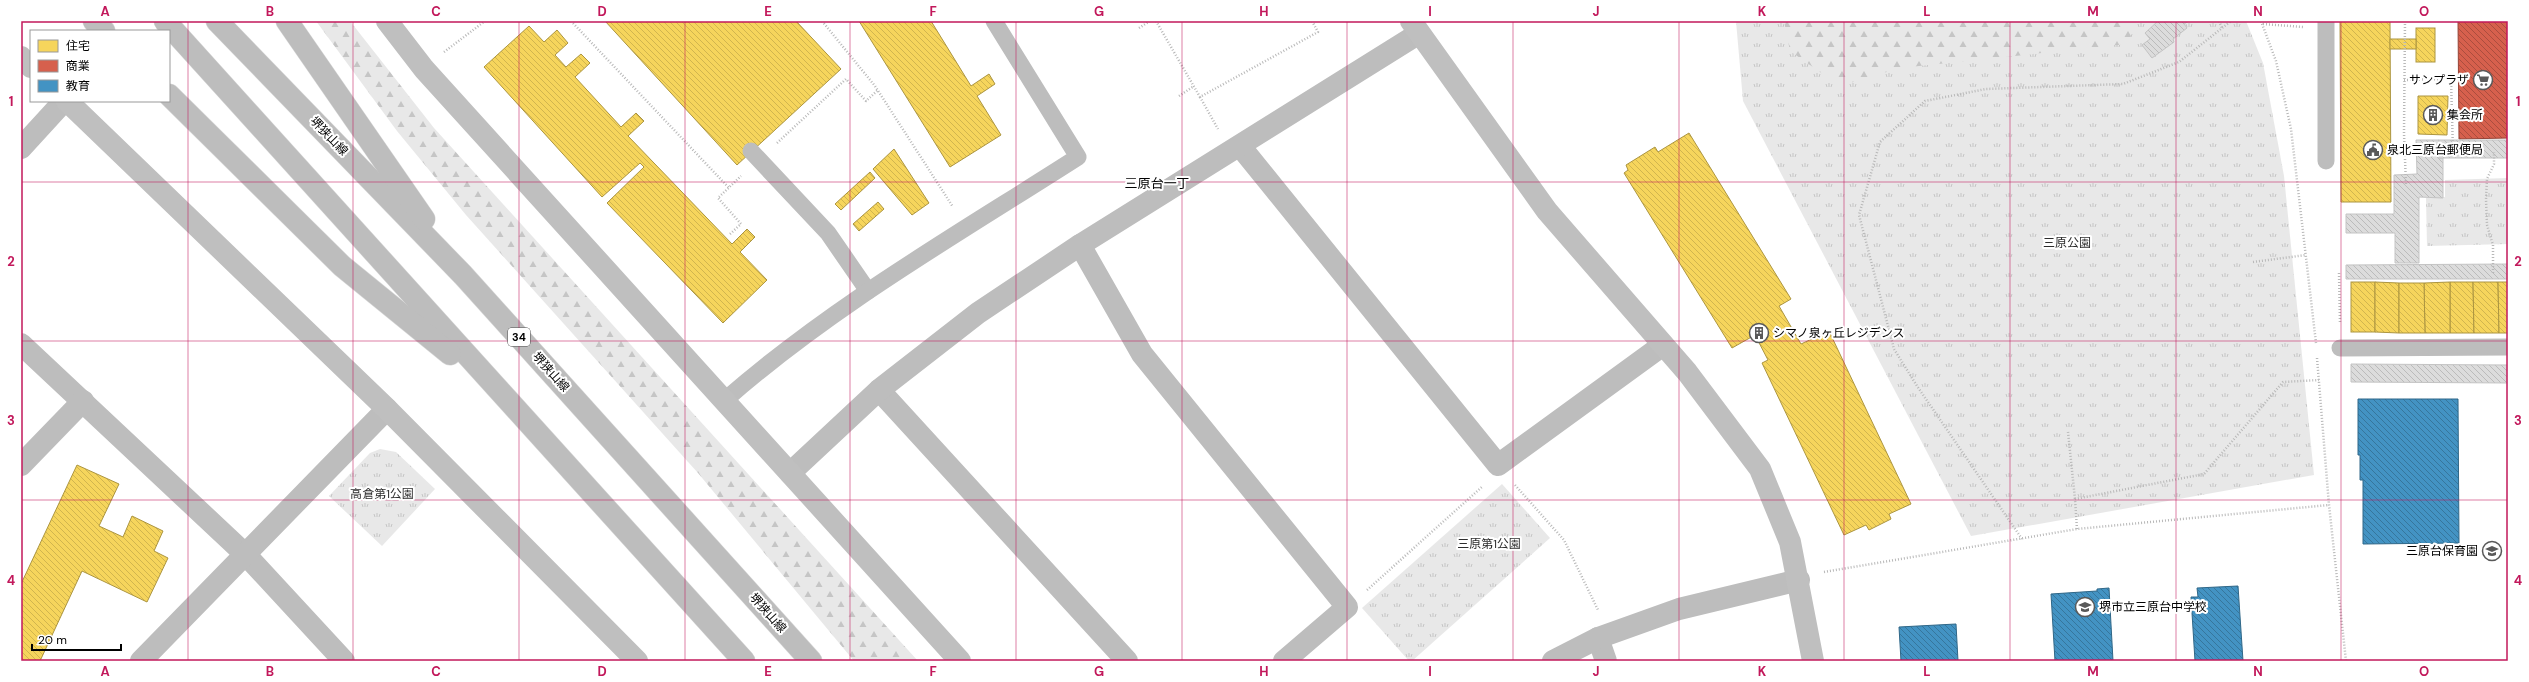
<svg xmlns="http://www.w3.org/2000/svg" width="2529" height="682" font-family="'DM Sans','Noto Sans JP',sans-serif">
<style>
.grass{fill:url(#grass-tufts)}
.forest{fill:url(#forest-firs)}
.homes{fill:url(#homes-back-hatch);stroke:#ac9540}
.shops{fill:url(#shops-back-hatch);stroke:#964336}
.schools{fill:url(#schools-back-hatch);stroke:#2f6788}
.building{fill:url(#building-back-hatch);stroke:#c4c4c4}
.lines{fill:none;stroke-linecap:round;stroke-linejoin:round}
.primary-casing{stroke:#dbdbdb;stroke-width:23}
.path{stroke:#b8b8b8;stroke-width:2.5;stroke-dasharray:1 2;stroke-linecap:butt}
.lane{stroke:#bdbdbd;stroke-width:17}
.street{stroke:#bdbdbd;stroke-width:22}
.secondary{stroke:#bfbfbf;stroke-width:22}
.primary{stroke:#bdbdbd;stroke-width:22}
.grid{fill:none;stroke:#c2185b;stroke-width:1;stroke-opacity:0.55}
.labels{text-anchor:middle;dominant-baseline:central;stroke-width:4;stroke-linejoin:round;paint-order:stroke}
.shield{fill:#fff;stroke:#4c4c4c;stroke-width:1}
.shield-label{font-size:11px;font-weight:bold;fill:#000}
.poi-label{font-size:12px;fill:#000;stroke:#fff;text-anchor:start}
.street-label{font-size:12px;fill:#000;stroke:#fff}
.park-label{font-size:12px;fill:#2d2d2d;stroke:#fff}
.neighbourhood-label{font-size:13px;fill:#000;stroke:#fff}
.neatline{fill:none;stroke:#c2185b;stroke-width:1.5}
.grid-label{font-size:13px;text-anchor:middle;font-weight:bold;fill:#c2185b}
</style>
<defs>
<pattern id="grass-tufts" width="24" height="20" patternUnits="userSpaceOnUse"><rect width="24" height="20" fill="#e8e8e8"/><path d="M3 7l-1-3M5 7V3M7 7l1-3M15 17l-1-3M17 17v-4M19 17l1-3" fill="none" stroke="#c5c5c5"/></pattern>
<pattern id="forest-firs" width="22" height="20" patternUnits="userSpaceOnUse"><rect width="22" height="20" fill="#e8e8e8"/><path d="M5 1l3.5 6h-7zM16 11l3.5 6h-7z" fill="#c5c5c5"/></pattern>
<pattern id="homes-back-hatch" width="6" height="6" patternUnits="userSpaceOnUse"><rect width="6" height="6" fill="#f6d55c"/><path d="M-1 5l2 2M0 0l6 6M5-1l2 2" fill="none" stroke="#d1b54e"/></pattern>
<pattern id="shops-back-hatch" width="6" height="6" patternUnits="userSpaceOnUse"><rect width="6" height="6" fill="#d6604d"/><path d="M-1 5l2 2M0 0l6 6M5-1l2 2" fill="none" stroke="#ab4d3e"/></pattern>
<pattern id="schools-back-hatch" width="6" height="6" patternUnits="userSpaceOnUse"><rect width="6" height="6" fill="#4393c3"/><path d="M-1 5l2 2M0 0l6 6M5-1l2 2" fill="none" stroke="#36769c"/></pattern>
<pattern id="building-back-hatch" width="6" height="6" patternUnits="userSpaceOnUse"><rect width="6" height="6" fill="#dcdcdc"/><path d="M-1 5l2 2M0 0l6 6M5-1l2 2" fill="none" stroke="#bbb"/></pattern>
</defs>
<rect width="100%" height="100%" fill="#fff"/>
<g class="grass">
<polygon points="1736,21 2246,21 2263,63 2284,176 2314,475 1971,536 1743,101"/>
<polygon points="2508,178 2508,244 2427,246 2426,198 2445,197 2445,180"/>
<polygon points="380,449 396,452 435,489 382,546 329,496 370,453"/>
<polygon points="1502,484 1550,538 1412,661 1409,661 1362,608"/>
</g>
<g class="forest">
<polygon points="316,21 350,21 434,128 918,661 854,661 698,473 466,215 397,131"/>
<polygon points="1784,21 2136,21 2128,44 1900,68 1840,86 1790,51"/>
</g>
<g class="homes">
<polygon points="605,21 796,21 841,69 737,165"/>
<polygon points="859,21 931,21 971,86 989,74 995,84 977,96 1001,135 950,167"/>
<polygon points="2340,21 2390,21 2391,202 2341,202"/>
<polygon points="529,26 544,42 557,30 568,43 555,55 566,67 581,54 590,63 575,77 621,127 636,113 644,121 628,136 732,244 747,229 755,237 740,252 767,280 723,323 607,203 644,167 640,163 602,197 484,67"/>
<rect x="2416" y="28" width="19" height="34"/>
<rect x="2390" y="39" width="26" height="10"/>
<polygon points="2418,96 2448,96 2447,135 2418,134"/>
<polygon points="1689,133 1791,299 1779,306 1801,344 1829,331 1911,504 1889,514 1891,519 1869,530 1866,525 1844,535 1762,363 1768,360 1755,335 1732,348 1624,173 1628,170 1626,165 1655,147 1658,152"/>
<polygon points="894,149 929,203 912,215 873,169"/>
<polygon points="870,172 875,178 841,210 835,204"/>
<polygon points="878,202 884,209 859,231 853,224"/>
<rect x="2351" y="282" width="24" height="50"/>
<polygon points="2375,282 2399,283 2399,333 2375,332"/>
<polygon points="2450,282 2473,282 2474,333 2450,333"/>
<polygon points="2450,282 2450,333 2425,333 2424,283"/>
<polygon points="2473,282 2498,282 2499,333 2474,333"/>
<polygon points="2498,282 2508,282 2508,333 2499,333"/>
<polygon points="2399,283 2424,283 2425,333 2399,333"/>
<polygon points="77,465 119,484 99,526 123,537 132,516 163,531 154,551 168,558 147,602 82,571 40,661 21,661 21,584"/>
</g>
<polygon class="shops" points="2458,21 2508,21 2508,138 2459,139"/>
<g class="schools">
<polygon points="2358,399 2458,399 2459,543 2363,544 2363,480 2360,480 2360,455 2358,455"/>
<polygon points="2238,586 2243,661 2195,661 2191,597 2198,597 2197,588"/>
<polygon points="2109,588 2113,661 2055,661 2051,594 2097,591 2097,589"/>
<polygon points="1956,624 1958,661 1901,661 1899,627"/>
</g>
<g class="building">
<polygon points="2158,21 2189,21 2184,24 2187,28 2173,39 2174,42 2152,58 2142,45 2150,39 2145,33"/>
<polygon points="2416,140 2439,140 2439,158 2443,158 2443,198 2419,197 2419,263 2395,263 2395,233 2346,233 2346,214 2394,214 2394,175 2417,174"/>
<rect x="2439" y="140" width="69" height="18"/>
<polygon points="2508,264 2508,279 2346,279 2346,265"/>
<polygon points="2351,364 2508,365 2508,383 2351,382"/>
</g>
<g class="lines">
<g class="primary-casing">
<g id="primary">
<polyline points="94,21 104,31"/>
<polyline points="165,21 744,661"/>
<polyline points="217,21 463,275 811,661"/>
<polyline points="287,21 424,219"/>
<polyline points="169,95 342,266 450,354"/>
</g>
</g>
<g class="path">
<polyline points="571,21 729,188"/>
<polyline points="822,21 875,86 953,207"/>
<polyline points="1156,21 1200,97 1318,32 1312,21"/>
<polyline points="2219,21 2222,28"/>
<polyline points="2261,21 2276,61 2291,129 2316,343"/>
<polyline points="2405,21 2404,133 2406,185"/>
<polyline points="2263,24 2303,27"/>
<polyline points="1139,28 1150,21"/>
<polyline points="444,52 485,21"/>
<polyline points="2404,80 2451,79 2453,152"/>
<polyline points="1179,96 1194,86"/>
<polyline points="1200,97 1218,129"/>
<polyline points="777,143 846,79 866,101 878,90"/>
<polyline points="730,234 741,224 718,198 741,176"/>
<polyline points="2253,262 2306,255"/>
<polyline points="2339,273 2340,324"/>
<polyline points="2493,273 2493,245 2487,225 2486,199 2487,179 2494,164 2494,152"/>
<polyline points="2317,358 2329,505 2346,661"/>
<polyline points="2068,432 2075,499"/>
<polyline points="1515,485 1564,540 1598,610"/>
<polyline points="2077,529 2075,499 2204,474 2283,382 2319,380"/>
<polyline points="2022,539 1917,386 1894,349 1859,215 1880,142 1925,101 1986,89 2123,84 2179,62 2231,21"/>
<polyline points="1824,572 2077,529 2329,505"/>
<polyline points="1367,590 1483,486"/>
</g>
<g class="lane">
<polyline points="2326,21 2326,161"/>
<polyline points="751,151 828,233 868,291"/>
<polyline points="2340,348 2508,347"/>
<path d="M725 400C832 306 958 234 1078 157L994 21"/>
</g>
<g class="street">
<polyline points="1240,146 1498,465 1663,345"/>
<polyline points="21,148 64,101"/>
<polyline points="1080,245 1142,354 1347,607 1284,661"/>
<polyline points="21,344 246,555 344,661"/>
<polyline points="879,390 1127,661"/>
<polyline points="21,465 83,401"/>
<polyline points="790,473 879,390 978,313 1080,245 1418,34"/>
<polyline points="1598,638 1606,661"/>
<polyline points="141,661 387,409"/>
<polyline points="1553,661 1598,638 1679,609 1799,580"/>
</g>
<g class="secondary">
<polyline points="387,21 424,69 960,661"/>
<polyline points="1411,21 1547,211 1687,372 1760,469 1790,542 1813,661"/>
<polyline points="21,57 31,67"/>
<polyline points="67,101 387,409 637,661"/>
</g>
<use href="#primary" class="primary"/>
</g>
<path class="grid" d="M188 21V661M353 21V661M519 21V661M685 21V661M850 21V661M1016 21V661M1182 21V661M1347 21V661M1513 21V661M1679 21V661M1844 21V661M2010 21V661M2176 21V661M2341 21V661M21 182H2508M21 341H2508M21 500H2508"/>
<defs>
<g id="supermarket-ring" transform="scale(1)"><circle r="9.5" fill="#fff" stroke="#595959" stroke-width="1.5"/><path d="M-6-5.5h2.5l.6 2H6L4.5 2H-2.5L-4.4-4H-6ZM-1.5 3.2a1.3 1.3 0 1 0 .1 0ZM3 3.2a1.3 1.3 0 1 0 .1 0Z" fill="#595959"/></g>
<g id="building-ring" transform="scale(1)"><circle r="9.5" fill="#fff" stroke="#595959" stroke-width="1.5"/><path d="M-4-6H4V6H1V3H-1V6H-4ZM-2.5-4.3h1.7v1.8h-1.7ZM.8-4.3h1.7v1.8H.8ZM-2.5-1h1.7V.8h-1.7ZM.8-1h1.7V.8H.8Z" fill="#595959"/></g>
<g id="civic-ring" transform="scale(1)"><circle r="9.5" fill="#fff" stroke="#595959" stroke-width="1.5"/><path d="M-.6-6.5H3V-4.5H.6V-3L4-1V1h2V6H-6V1h2V-1L-.6-3ZM-1.2 2.5V6h2.4V2.5Z" fill="#595959"/></g>
<g id="school-ring" transform="scale(1)"><circle r="9.5" fill="#fff" stroke="#595959" stroke-width="1.5"/><path d="M0-5L7-2L0 1L-7-2ZM-4 1L0 2.5L4 1V4Q0 6-4 4Z" fill="#595959"/></g>
</defs>
<g fill-rule="evenodd">
<use href="#supermarket-ring" x="2483" y="80"/>
<use href="#building-ring" x="2433" y="115"/>
<use href="#civic-ring" x="2373" y="150"/>
<use href="#building-ring" x="1759" y="333"/>
<use href="#school-ring" x="2492" y="551"/>
<use href="#school-ring" x="2085" y="607"/>
</g>
<g class="labels">
<rect class="shield" x="508" y="328" width="22" height="18" rx="3"/>
<g class="shield-label">
<text x="519" y="337">34</text>
</g>
<g class="poi-label">
<text x="2469" y="80" text-anchor="end">サンプラザ</text>
<text x="2447" y="115">集会所</text>
<text x="2387" y="150">泉北三原台郵便局</text>
<text x="1773" y="333">シマノ泉ヶ丘レジデンス</text>
<text x="2478" y="551" text-anchor="end">三原台保育園</text>
<text x="2099" y="607">堺市立三原台中学校</text>
</g>
<g class="street-label">
<text transform="translate(329 136) rotate(46)">堺狭山線</text>
<text transform="translate(551 372) rotate(48)">堺狭山線</text>
<text transform="translate(768 613) rotate(48)">堺狭山線</text>
</g>
<g class="park-label">
<text x="2067" y="243">三原公園</text>
<text x="382" y="494">高倉第1公園</text>
<text x="1489" y="544">三原第1公園</text>
</g>
<g class="neighbourhood-label">
<text x="1157" y="183">三原台一丁</text>
</g>
</g>
<rect width="2529" height="682" fill="none" stroke="#ffffff" stroke-width="44"/>
<rect x="30" y="30" width="140" height="72" fill="#ffffff" stroke="#999999"/>
<rect x="38" y="40" width="20" height="12" fill="#f6d55c" stroke="#999999"/>
<text x="66" y="50" font-size="12" fill="#000000">住宅</text>
<rect x="38" y="60" width="20" height="12" fill="#d6604d" stroke="#999999"/>
<text x="66" y="70" font-size="12" fill="#000000">商業</text>
<rect x="38" y="80" width="20" height="12" fill="#4393c3" stroke="#999999"/>
<text x="66" y="90" font-size="12" fill="#000000">教育</text>
<path d="M32 644v6h89v-6" fill="none" stroke="#000000" stroke-width="2"/>
<text x="38" y="644" font-size="12" fill="#000000" stroke="#ffffff" stroke-width="3" paint-order="stroke">20 m</text>
<rect x="22" y="22" width="2485" height="638" class="neatline"/>
<g class="grid-label">
<text x="105" y="16">A</text>
<text x="270" y="16">B</text>
<text x="436" y="16">C</text>
<text x="602" y="16">D</text>
<text x="768" y="16">E</text>
<text x="933" y="16">F</text>
<text x="1099" y="16">G</text>
<text x="1264" y="16">H</text>
<text x="1430" y="16">I</text>
<text x="1596" y="16">J</text>
<text x="1762" y="16">K</text>
<text x="1927" y="16">L</text>
<text x="2093" y="16">M</text>
<text x="2258" y="16">N</text>
<text x="2424" y="16">O</text>
<text x="11" y="106">1</text>
<text x="2518" y="106">1</text>
<text x="11" y="266">2</text>
<text x="2518" y="266">2</text>
<text x="11" y="425">3</text>
<text x="2518" y="425">3</text>
<text x="11" y="585">4</text>
<text x="2518" y="585">4</text>
<text x="105" y="676">A</text>
<text x="270" y="676">B</text>
<text x="436" y="676">C</text>
<text x="602" y="676">D</text>
<text x="768" y="676">E</text>
<text x="933" y="676">F</text>
<text x="1099" y="676">G</text>
<text x="1264" y="676">H</text>
<text x="1430" y="676">I</text>
<text x="1596" y="676">J</text>
<text x="1762" y="676">K</text>
<text x="1927" y="676">L</text>
<text x="2093" y="676">M</text>
<text x="2258" y="676">N</text>
<text x="2424" y="676">O</text>
</g>
</svg>
